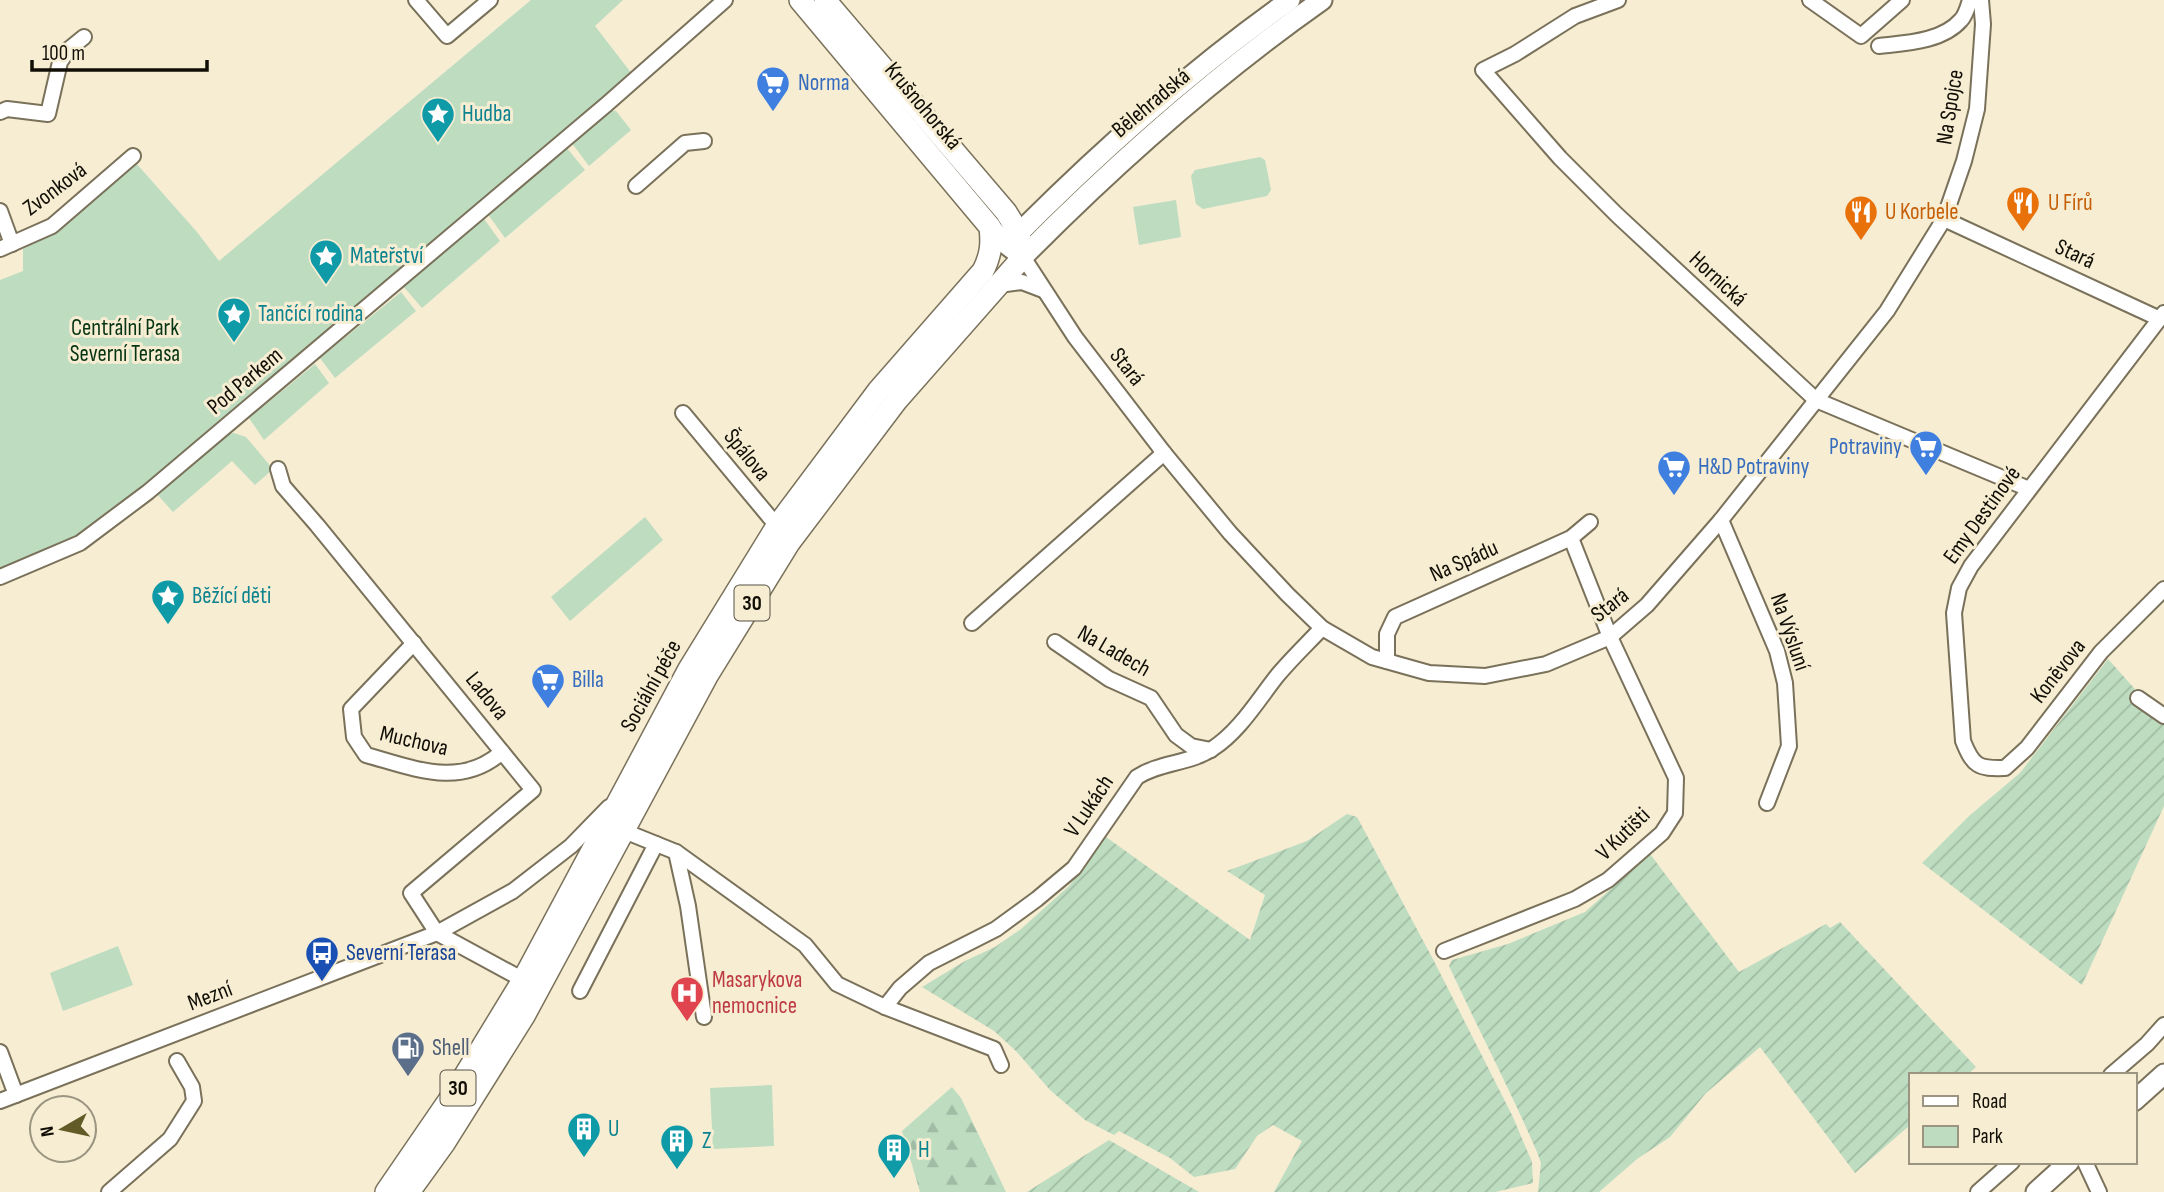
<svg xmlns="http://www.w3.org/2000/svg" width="2164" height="1192" font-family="'Sofia Sans Condensed',sans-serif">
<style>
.green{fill:#bddcc0}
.forest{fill:url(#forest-firs)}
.garden{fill:url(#garden-furrows)}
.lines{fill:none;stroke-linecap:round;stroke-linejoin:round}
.street-casing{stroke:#7a715a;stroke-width:18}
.secondary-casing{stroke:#7a715a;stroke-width:23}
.primary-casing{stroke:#7a715a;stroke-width:24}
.street{stroke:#fff;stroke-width:14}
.secondary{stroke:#fff;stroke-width:19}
.primary{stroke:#fff;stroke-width:21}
.labels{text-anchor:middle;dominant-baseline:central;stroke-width:6;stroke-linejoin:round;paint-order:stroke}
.shield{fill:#f6edd3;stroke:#565144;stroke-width:2}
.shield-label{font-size:21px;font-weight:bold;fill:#110e06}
.shop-label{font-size:23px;fill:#366cbe;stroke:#f6edd3;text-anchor:start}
.street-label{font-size:23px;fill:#110e06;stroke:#f6edd3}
.culture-label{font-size:23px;fill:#0d838f;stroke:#f6edd3;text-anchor:start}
.food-label{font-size:23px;fill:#c56008;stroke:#f6edd3;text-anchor:start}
.park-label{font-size:23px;fill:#053412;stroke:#f6edd3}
.transit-label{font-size:23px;fill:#164399;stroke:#f6edd3;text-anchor:start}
.health-label{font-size:23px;fill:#be3a42;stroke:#f6edd3;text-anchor:start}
.service-label{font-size:23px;fill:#4e5e75;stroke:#f6edd3;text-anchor:start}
</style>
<defs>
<pattern id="forest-firs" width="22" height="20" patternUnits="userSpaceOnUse" patternTransform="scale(1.75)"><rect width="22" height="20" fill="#bddcc0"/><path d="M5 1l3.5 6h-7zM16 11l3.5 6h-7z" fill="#a1bca4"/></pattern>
<pattern id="garden-furrows" width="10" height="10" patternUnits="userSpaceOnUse" patternTransform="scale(1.75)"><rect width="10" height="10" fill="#bddcc0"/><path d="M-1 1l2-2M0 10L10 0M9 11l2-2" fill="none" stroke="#a1bca4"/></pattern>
</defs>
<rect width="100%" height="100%" fill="#f6edd3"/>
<g class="green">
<polygon points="531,0 623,0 595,26 632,74 157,478 80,537 0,571 0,280 23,271 23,249 43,238 135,162 197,232 219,261"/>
<polygon points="608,111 616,111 631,130 589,166 571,142"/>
<polygon points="566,147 585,170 505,238 487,213"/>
<polygon points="1260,157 1265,160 1271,190 1267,196 1203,209 1196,204 1191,176 1195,170"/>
<polygon points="1176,200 1181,237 1139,245 1133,207"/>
<polygon points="482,216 500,241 422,308 403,286"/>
<polygon points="401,292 416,311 335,378 320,358"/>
<polygon points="315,364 329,383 264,440 249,418"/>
<polygon points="234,433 246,437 273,469 255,485 232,461 173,512 156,493 224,435"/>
<polygon points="645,517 663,540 570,621 551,597"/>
<polygon points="118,946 133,985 63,1011 50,973"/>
<polygon points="772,1085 774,1146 713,1149 710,1088"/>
</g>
<polygon class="forest" points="952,1087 961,1098 1006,1192 920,1192 902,1131"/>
<g class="garden">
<polygon points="2108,659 2142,697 2164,712 2164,806 2082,985 1922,863 1969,816 2020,773"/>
<polygon points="1347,814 1357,817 1435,963 1512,1115 1532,1162 1533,1183 1495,1192 1274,1192 1302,1141 1273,1125 1257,1136 1235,1169 1194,1177 1170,1158 1119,1131 1114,1135 1085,1120 1050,1090 1016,1051 994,1031 922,987 965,961 995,947 1021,929 1069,886 1106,837 1250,940 1265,895 1227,871 1307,841"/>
<path d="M1650 854 1739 972 1826 924 1830 928 1840 922 1976 1067 1967 1075H1910V1125L1855 1173 1760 1047 1706 1093 1670 1137 1637 1159 1599 1192H1538L1541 1163 1537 1152C1510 1089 1478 1029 1449 966L1452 960 1508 944 1585 912Z"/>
<polygon points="1109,1140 1199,1192 1027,1192"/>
</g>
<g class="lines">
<g class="street-casing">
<g id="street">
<polyline points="416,0 447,36 490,0"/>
<polyline points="1618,0 1575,16 1515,54 1483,70 1560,158 1617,215 1816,400 2029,489"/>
<polyline points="1810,0 1861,36 1902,0"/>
<path d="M1879 46C1905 43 1942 42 1961 20 1966 15 1968 6 1970 0"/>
<polyline points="0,112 7,109 48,114 60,62 68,50 84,37"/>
<polyline points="636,186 685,143 704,141"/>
<polyline points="0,211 12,244"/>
<polyline points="1944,219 2160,319"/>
<polyline points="0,249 52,226 133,156"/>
<polyline points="1023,257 1075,337 1164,453 1230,533 1287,594 1322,628 1372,657 1429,673 1485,676 1546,664 1610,637 1647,605 1721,520 1887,311 1944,219 1964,161 1977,109 1983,24 1981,0"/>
<polyline points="999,285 1022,282 1043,290"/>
<path d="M2164 313 1971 566 1959 588 1954 613 1963 741C1973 766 1978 769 2005 768L2027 748 2101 652 2164 589"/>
<polyline points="683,413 777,526"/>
<polyline points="278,469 283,486 317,525 533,790 411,893 437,933 529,983"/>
<polyline points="1721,520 1777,651 1785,683 1789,746 1767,803"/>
<polyline points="0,577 80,543 148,492 607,104 725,0"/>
<polyline points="972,623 1164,453"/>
<polyline points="1055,642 1109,679 1151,698 1176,735 1191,746 1211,750"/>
<path d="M414 643 351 709 354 737 366 755C414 768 460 789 502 752"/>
<polyline points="1387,661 1387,634 1395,617 1571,538 1590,522"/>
<polyline points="2138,698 2164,716"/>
<polyline points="624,831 676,852 805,945 837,984 885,1007 994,1049 1001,1065"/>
<polyline points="676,852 688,906 704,1017"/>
<polyline points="1444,951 1575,899 1608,880 1662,833 1675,813 1676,778 1610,637 1571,538"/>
<polyline points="580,991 656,844"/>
<path d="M885 1007 900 988 929 963 996 929 1037 899 1074 868 1137 777C1160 762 1189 764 1212 749 1239 732 1258 700 1277 676 1291 659 1307 644 1322 628"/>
<polyline points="0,1052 16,1095"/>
<polyline points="2111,1075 2147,1044 2164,1025"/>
<polyline points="0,1101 437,933 513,891 571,846 609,807"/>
<polyline points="2085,1162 2099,1192"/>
<polyline points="109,1192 170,1139 194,1101 192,1087 177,1061"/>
<polyline points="1978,1192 2012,1162"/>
</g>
</g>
<g class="secondary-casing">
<g id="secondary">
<path d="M990 227 1007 245 1023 257C1116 163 1214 76 1322 0"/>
<path d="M1008 244C1095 156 1188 72 1290 0"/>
<polyline points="2134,1101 2164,1074"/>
<polyline points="2036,1192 2069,1162"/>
</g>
</g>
<g class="primary-casing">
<g id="primary">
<path d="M386 1192 456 1090 523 980 689 669 777 526 878 391 983 271C991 255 992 244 990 227L800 0"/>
<polyline points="409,1192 445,1142 524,1016 707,676 789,543 897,400 1023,257 1019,233 1006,212 825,0"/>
</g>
</g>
<use href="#street" class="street"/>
<use href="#secondary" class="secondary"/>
<use href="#primary" class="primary"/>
</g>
<defs>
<g id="supermarket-pin" transform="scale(1.75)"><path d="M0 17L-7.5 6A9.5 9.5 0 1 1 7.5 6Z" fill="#3f7fe0" stroke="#f6edd3"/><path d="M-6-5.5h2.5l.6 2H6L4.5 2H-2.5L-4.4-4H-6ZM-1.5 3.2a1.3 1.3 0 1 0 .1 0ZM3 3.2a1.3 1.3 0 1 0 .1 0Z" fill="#fff"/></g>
<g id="sight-pin" transform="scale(1.75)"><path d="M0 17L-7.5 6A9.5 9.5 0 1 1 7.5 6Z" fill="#0f9aa8" stroke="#f6edd3"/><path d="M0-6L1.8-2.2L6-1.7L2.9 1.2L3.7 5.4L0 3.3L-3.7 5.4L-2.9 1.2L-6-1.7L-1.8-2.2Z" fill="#fff"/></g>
<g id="restaurant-pin" transform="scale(1.75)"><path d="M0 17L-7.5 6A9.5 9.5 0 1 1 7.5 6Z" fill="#e8710a" stroke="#f6edd3"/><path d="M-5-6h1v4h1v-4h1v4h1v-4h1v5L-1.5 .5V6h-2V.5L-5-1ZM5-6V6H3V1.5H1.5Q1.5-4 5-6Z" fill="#fff"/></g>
<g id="bus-pin" transform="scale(1.75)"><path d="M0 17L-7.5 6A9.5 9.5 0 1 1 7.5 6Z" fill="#1a4fb4" stroke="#f6edd3"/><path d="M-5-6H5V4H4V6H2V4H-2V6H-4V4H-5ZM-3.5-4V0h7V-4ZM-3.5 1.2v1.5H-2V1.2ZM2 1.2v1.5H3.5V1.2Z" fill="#fff"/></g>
<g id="hospital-pin" transform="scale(1.75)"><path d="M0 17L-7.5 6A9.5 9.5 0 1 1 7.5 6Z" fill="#e0444e" stroke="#f6edd3"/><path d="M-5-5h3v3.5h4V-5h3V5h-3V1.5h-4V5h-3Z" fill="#fff"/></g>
<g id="fuel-pin" transform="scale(1.75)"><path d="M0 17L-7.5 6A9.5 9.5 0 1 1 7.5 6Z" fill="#5c6f8a" stroke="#f6edd3"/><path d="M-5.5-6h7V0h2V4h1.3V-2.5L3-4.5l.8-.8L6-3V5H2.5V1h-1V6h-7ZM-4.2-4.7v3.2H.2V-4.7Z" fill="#fff"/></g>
<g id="building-pin" transform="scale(1.75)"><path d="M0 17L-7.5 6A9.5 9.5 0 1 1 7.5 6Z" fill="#0f9aa8" stroke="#f6edd3"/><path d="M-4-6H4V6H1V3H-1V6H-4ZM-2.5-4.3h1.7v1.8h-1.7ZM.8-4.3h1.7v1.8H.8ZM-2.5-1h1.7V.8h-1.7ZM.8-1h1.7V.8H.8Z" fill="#fff"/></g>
</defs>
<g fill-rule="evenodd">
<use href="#supermarket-pin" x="773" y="83"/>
<use href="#sight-pin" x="438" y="114"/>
<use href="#restaurant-pin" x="2023" y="203"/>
<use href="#restaurant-pin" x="1861" y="212"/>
<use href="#sight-pin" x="326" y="256"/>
<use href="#sight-pin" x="234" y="314"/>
<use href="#supermarket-pin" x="1926" y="447"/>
<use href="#supermarket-pin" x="1674" y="467"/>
<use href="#sight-pin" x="168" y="596"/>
<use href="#supermarket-pin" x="548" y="680"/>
<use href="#bus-pin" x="322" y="953"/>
<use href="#hospital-pin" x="687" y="993"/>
<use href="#fuel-pin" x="408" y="1048"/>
<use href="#building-pin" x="584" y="1129"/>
<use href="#building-pin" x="677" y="1141"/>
<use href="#building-pin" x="894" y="1150"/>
</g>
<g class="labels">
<g class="shield">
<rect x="734.5" y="585.5" width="35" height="35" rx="5"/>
<rect x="440.5" y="1070.5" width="35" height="35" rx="5"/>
</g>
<g class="shield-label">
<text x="752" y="603">30</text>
<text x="458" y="1088">30</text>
</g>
<g class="shop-label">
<text x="798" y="83">Norma</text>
<text x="1902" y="447" text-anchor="end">Potraviny</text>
<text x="1698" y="467">H&amp;D Potraviny</text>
<text x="572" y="680">Billa</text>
</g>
<g class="street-label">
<text transform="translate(1151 103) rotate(-40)">Bělehradská</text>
<text transform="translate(923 106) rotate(50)">Krušnohorská</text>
<text transform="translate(1950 107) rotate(-81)">Na Spojce</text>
<text transform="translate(55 189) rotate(-37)">Zvonková</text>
<text transform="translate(2075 254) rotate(25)">Stará</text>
<text transform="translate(1718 279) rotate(43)">Hornická</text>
<text transform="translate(1127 367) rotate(52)">Stará</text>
<text transform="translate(245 381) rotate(-40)">Pod Parkem</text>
<text transform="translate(747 455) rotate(51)">Špálova</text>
<text transform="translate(1982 515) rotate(-54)">Emy Destinové</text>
<text transform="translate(1464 561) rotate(-24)">Na Spádu</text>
<text transform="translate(1610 605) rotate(-38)">Stará</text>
<text transform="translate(1790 632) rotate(71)">Na Výsluní</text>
<text transform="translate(1114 651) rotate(30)">Na Ladech</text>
<text transform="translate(2058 671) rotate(-52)">Koněvova</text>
<text transform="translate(651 686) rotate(-61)">Sociální péče</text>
<text transform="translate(487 696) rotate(51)">Ladova</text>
<text transform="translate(414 741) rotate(13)">Muchova</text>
<text transform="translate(1089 806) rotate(-56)">V Lukách</text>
<text transform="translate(1623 834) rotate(-44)">V Kutišti</text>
<text transform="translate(210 996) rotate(-21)">Mezní</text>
</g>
<g class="culture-label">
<text x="462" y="114">Hudba</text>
<text x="350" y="256">Mateřství</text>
<text x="258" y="314">Tančící rodina</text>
<text x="192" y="596">Běžící děti</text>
<text x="608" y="1129">U</text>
<text x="702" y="1141">Z</text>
<text x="918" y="1150">H</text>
</g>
<g class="food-label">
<text x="2048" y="203">U Fírů</text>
<text x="1885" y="212">U Korbele</text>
</g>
<g class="park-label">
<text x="125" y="328">Centrální Park<tspan x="125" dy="26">Severní Terasa</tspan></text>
</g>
<g class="transit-label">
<text x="346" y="953">Severní Terasa</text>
</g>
<g class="health-label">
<text x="712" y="980">Masarykova<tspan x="712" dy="26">nemocnice</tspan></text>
</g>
<g class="service-label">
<text x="432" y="1048">Shell</text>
</g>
</g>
<rect x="1909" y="1073" width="228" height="91" fill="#f6edd3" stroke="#9a9481" stroke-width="2"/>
<rect x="1923" y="1096" width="35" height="10" fill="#ffffff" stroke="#9a9481" stroke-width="2"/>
<text x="1972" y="1108" font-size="21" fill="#110e06">Road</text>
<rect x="1923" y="1126" width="35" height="21" fill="#bddcc0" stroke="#9a9481" stroke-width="2"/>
<text x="1972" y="1143" font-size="21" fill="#110e06">Park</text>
<g transform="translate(63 1129) rotate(261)"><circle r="33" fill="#f6edd3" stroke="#9a9481" stroke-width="2"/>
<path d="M0-5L12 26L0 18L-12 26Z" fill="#625b28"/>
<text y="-10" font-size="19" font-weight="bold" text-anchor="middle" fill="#110e06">N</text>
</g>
<path d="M32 60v10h175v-10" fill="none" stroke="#110e06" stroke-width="3.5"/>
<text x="42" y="60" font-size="21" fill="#110e06" stroke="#f6edd3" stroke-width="5" paint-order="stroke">100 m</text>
</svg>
